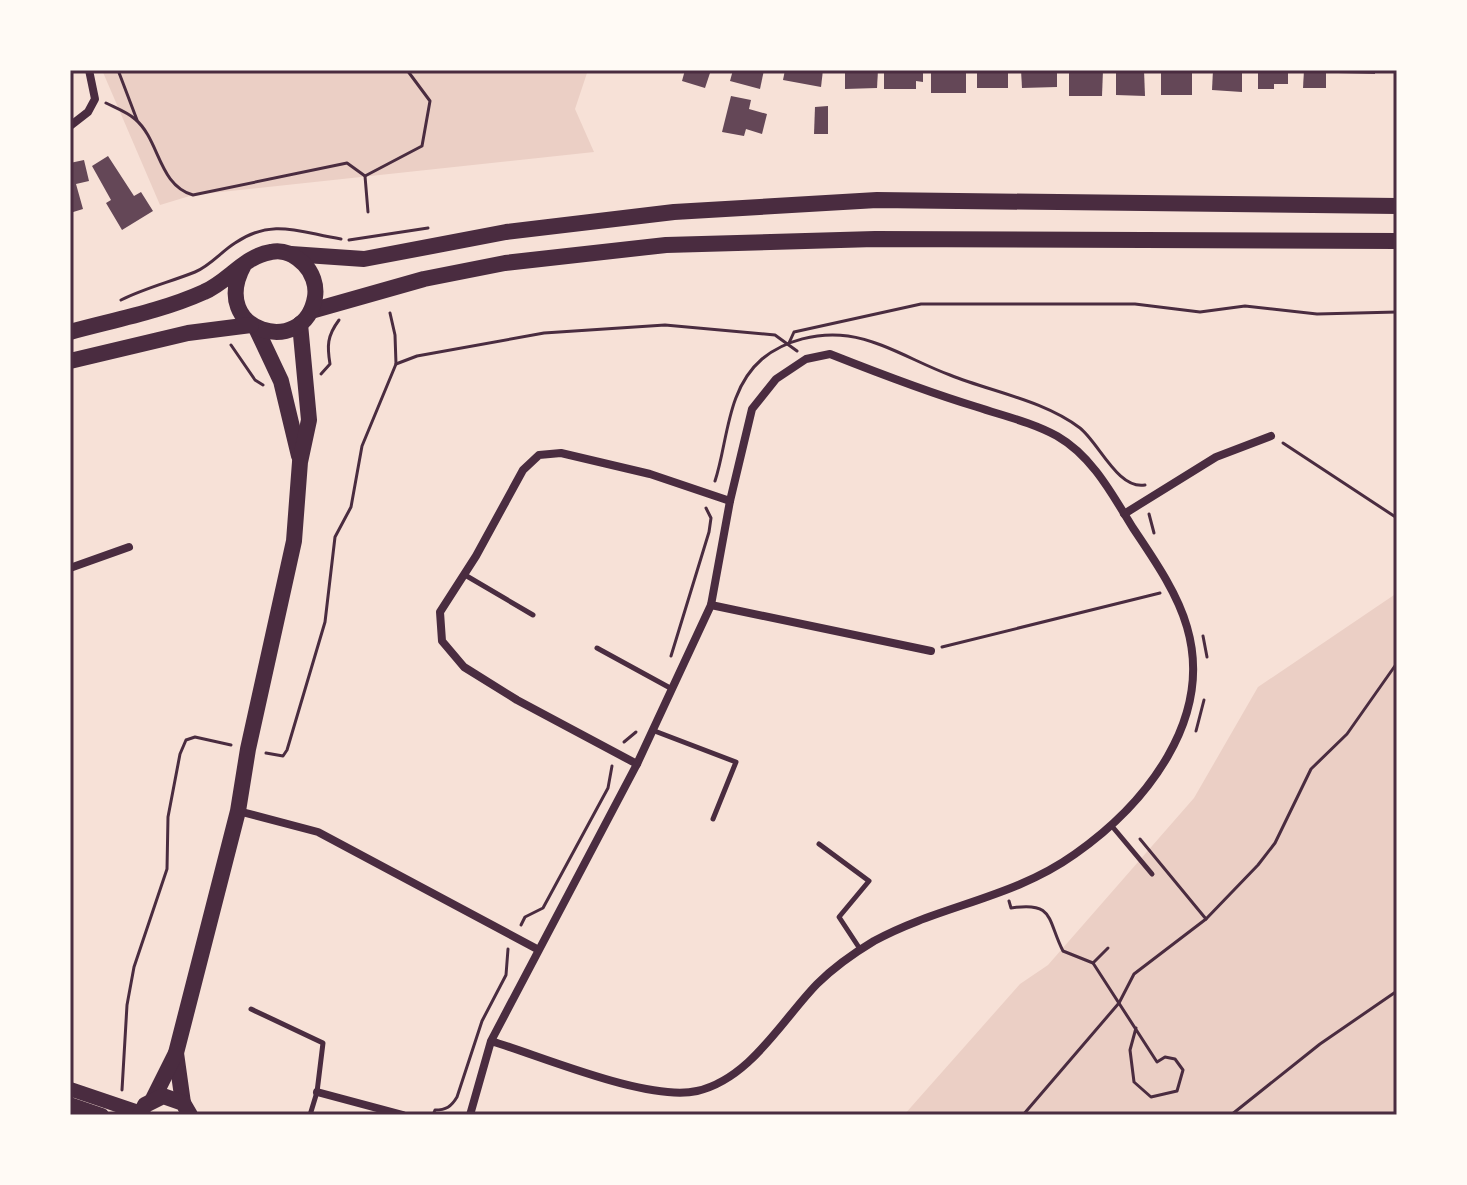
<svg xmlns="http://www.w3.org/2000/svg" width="1467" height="1185" font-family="'Exo 2',sans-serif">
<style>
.green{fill:#ebcfc5}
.building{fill:#644757}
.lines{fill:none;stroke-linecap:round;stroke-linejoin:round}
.path{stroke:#4a2c40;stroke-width:3}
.service{stroke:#4a2c40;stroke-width:5}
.minor{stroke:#4a2c40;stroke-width:8}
.tertiary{stroke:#4a2c40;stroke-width:14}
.secondary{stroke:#4a2c40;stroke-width:16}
.primary{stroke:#4a2c40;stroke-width:16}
.neatline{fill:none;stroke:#4a2c40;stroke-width:3}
</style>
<rect width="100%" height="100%" fill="#f7e1d7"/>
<g class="green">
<polygon points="102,70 588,70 575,109 594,152 193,195 160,205"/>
<polygon points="1397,593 1397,1115 904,1115 1020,984 1048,965 1194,798 1258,687"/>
</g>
<g class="building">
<polygon points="685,70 711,70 705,88 682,81"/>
<polygon points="733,70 764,70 760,89 730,81"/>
<polygon points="785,70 823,70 821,87 783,80"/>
<polygon points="845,70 878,70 877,88 845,89"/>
<polygon points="884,70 923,70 923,82 916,81 916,89 884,89"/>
<rect x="931" y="70" width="35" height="23"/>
<rect x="977" y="70" width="31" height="18"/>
<polygon points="1021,70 1057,70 1057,87 1022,88"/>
<polygon points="1069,70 1103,70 1102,96 1069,96"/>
<polygon points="1116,70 1144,70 1145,96 1116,95"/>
<rect x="1161" y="70" width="31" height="25"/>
<polygon points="1213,70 1242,70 1242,92 1212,90"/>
<polygon points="1258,70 1288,70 1288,84 1274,84 1274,89 1258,89"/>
<polygon points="1304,70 1326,70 1326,88 1303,88"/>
<polygon points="1338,70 1375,70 1375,74 1338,73"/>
<polygon points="731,96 751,100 749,109 767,114 762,134 746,129 744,136 722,132"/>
<polygon points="828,106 828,134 814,134 815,107"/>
<polygon points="108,156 134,196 141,192 153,211 122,230 106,203 111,200 92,166"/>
<polygon points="84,160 89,181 76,184 83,209 70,213 70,163"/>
</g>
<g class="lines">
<g class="path">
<polyline points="118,70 137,120"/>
<path d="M106 103C116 108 127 112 135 119 160 140 158 185 193 195L347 163 365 176 368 212"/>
<polyline points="365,176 422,146 430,101 407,70"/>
<polyline points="349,240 428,228"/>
<path d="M121 300C145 288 170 282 195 272 210 266 222 251 235 243 273 217 301 233 341 239"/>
<polyline points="789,343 794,332 921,304 1135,304 1200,312 1245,306 1317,314 1397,312"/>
<polyline points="231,345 255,380 263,385"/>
<polyline points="396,364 417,356 544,333 665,325 775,335 797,351"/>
<path d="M321 374 330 364C327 346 327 336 339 320"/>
<polyline points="1283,443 1397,518"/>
<path d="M715 481C728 442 726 390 762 359 785 340 818 332 848 336 883 341 917 363 950 375 992 392 1043 400 1080 428 1099 443 1118 490 1145 485"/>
<polyline points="1149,514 1154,533"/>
<polyline points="1203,636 1207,657"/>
<polyline points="942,647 1160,593"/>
<polyline points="671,656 709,532 711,518 706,508"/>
<polyline points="1196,731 1204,700"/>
<polyline points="624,742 636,732"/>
<polyline points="266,753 283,756 287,750 325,622 335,537 351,507 362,446 396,364 395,335 390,313"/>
<polyline points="1140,839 1206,919"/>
<path d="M1009 901 1011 908C1055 901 1047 920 1063 951L1093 963 1157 1062 1165 1057 1175 1059 1183 1070 1177 1091 1151 1097 1134 1082 1130 1050 1136 1028"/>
<polyline points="521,925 525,917 543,908 608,788 612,766"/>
<polyline points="1093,963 1108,948"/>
<polyline points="122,1090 127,1005 134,967 167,869 168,817 180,754 186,740 195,737 231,745"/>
<path d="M433 1115 435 1110C446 1110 451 1107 457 1097L482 1021 506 975 508 949"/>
<polyline points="1023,1115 1119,1003 1134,974 1206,919 1258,865 1275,843 1311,769 1347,734 1397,663"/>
<polyline points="1231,1115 1320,1044 1397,991"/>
</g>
<g class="service">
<polyline points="465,575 533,615"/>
<polyline points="597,648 672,689"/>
<polyline points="652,730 736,762 713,819"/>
<polyline points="1111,825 1152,874"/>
<polyline points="819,844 869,881 839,917 860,949"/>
<polyline points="251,1009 323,1043 317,1092 310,1115"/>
</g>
<g class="minor">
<polyline points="70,126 88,112 95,99 89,70"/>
<polyline points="1124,514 1216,457 1271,436"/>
<polyline points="70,568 129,547"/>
<polyline points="711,605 931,651"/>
<polyline points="637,764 517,700 464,667 442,641 440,612 476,556 523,470 539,455 561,453 650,474 730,501"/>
<polyline points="238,811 318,832 537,949"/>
<polyline points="317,1092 403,1115"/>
<path d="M470 1115 491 1041 637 764 711 605 730 501 752 409 776 379 806 359 830 354C878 373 927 392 977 407 1004 416 1031 422 1057 436 1092 456 1112 494 1133 528 1153 558 1177 592 1187 627 1214 719 1146 804 1075 854 1012 899 940 905 874 941 854 953 834 967 817 984 782 1020 750 1079 697 1091 648 1102 541 1056 491 1041"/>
</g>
<g class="tertiary">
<polyline points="70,1089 141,1113"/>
<polyline points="70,1104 102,1115"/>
</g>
<g class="secondary">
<polyline points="256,328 281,381 299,456"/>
<polyline points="176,1053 183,1103"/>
<polyline points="153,1099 176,1053 238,811 248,749 294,541 300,462 309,420 300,324"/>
<polyline points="140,1115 145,1105 163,1096 183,1103 190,1115"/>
</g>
<g class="primary">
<polyline points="291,254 364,259 506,232 674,212 877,200 1397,206"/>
<polyline points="311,311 424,279 505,263 666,245 875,239 1397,241"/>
<path d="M70 332C114 320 162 311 204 292 228 282 244 256 271 252 283 249 295 255 304 264 312 272 317 285 315 297 305 359 207 332 244 265"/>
<polyline points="70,361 188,333 251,325"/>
</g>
</g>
<rect width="1467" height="1185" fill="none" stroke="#fffaf5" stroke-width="144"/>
<rect x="72" y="72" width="1323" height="1041" class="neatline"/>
</svg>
